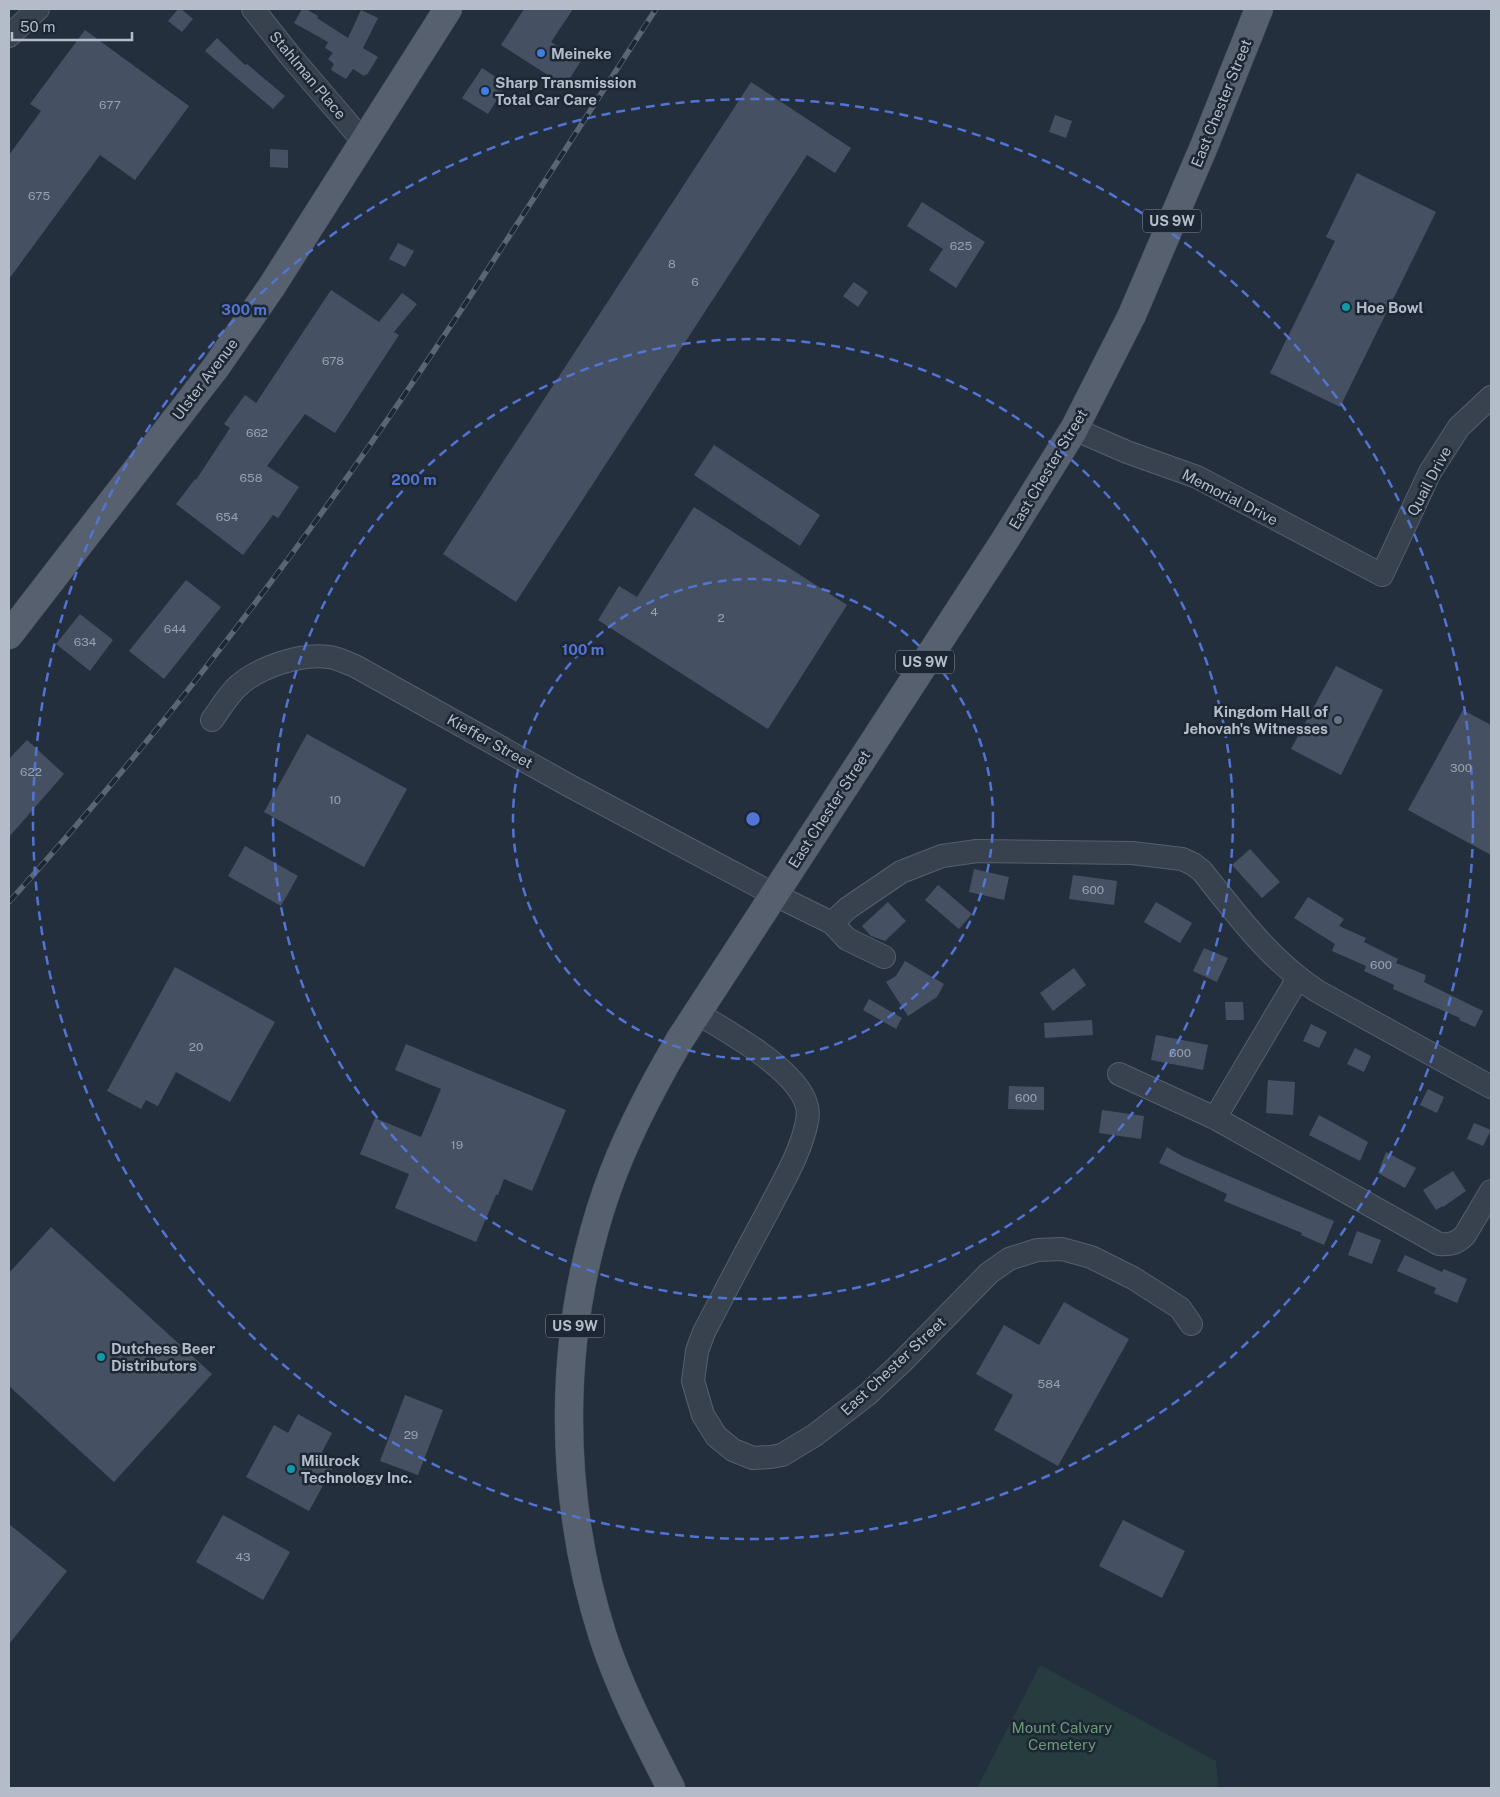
<svg xmlns="http://www.w3.org/2000/svg" width="1500" height="1797" font-family="'Public Sans',sans-serif">
<style>
.green{fill:#263c3f}
.building{fill:#455162}
.lines{fill:none;stroke-linecap:round;stroke-linejoin:round}
.minor-casing{stroke:#565f6c;stroke-width:24}
.major-casing{stroke:#414a57;stroke-width:29}
.minor{stroke:#38414e;stroke-width:22}
.major{stroke:#56606e;stroke-width:28}
.rail-casing{stroke:#5a6575;stroke-width:5.5}
.rail{stroke:#1d2633;stroke-width:4;stroke-dasharray:11;stroke-linecap:butt}
.ring{fill:none;stroke:#5274d3;stroke-width:2.5;stroke-dasharray:9 6}
.shop-dot{fill:#3f7fe0;stroke:#1d2633;stroke-width:2}
.culture-dot{fill:#0f9aa8;stroke:#1d2633;stroke-width:2}
.worship-dot{fill:#6b7280;stroke:#1d2633;stroke-width:2}
.labels{text-anchor:middle;dominant-baseline:central;stroke-width:5;stroke-linejoin:round;paint-order:stroke}
.number-label{font-size:12px;fill:#98a1af}
.shield{fill:#1d2633;stroke:#878f9c;stroke-width:1}
.shield-label{font-size:14px;font-weight:bold;fill:#b4bcc9}
.poi-label{font-size:15px;font-weight:bold;fill:#b4bcc9;stroke:#1d2633;text-anchor:start}
.street-label{font-size:15px;fill:#b4bcc9;stroke:#1d2633}
.park-label{font-size:15px;fill:#6b9a76;stroke:#1d2633}
.centre{fill:#5274d3;stroke:#1d2633;stroke-width:2.5}
.ring-label{font-size:15px;text-anchor:middle;font-weight:bold;fill:#5274d3;stroke:#1d2633;stroke-width:5;stroke-linejoin:round;paint-order:stroke}
</style>
<rect width="100%" height="100%" fill="#242f3e"/>
<polygon class="green" points="1040,1665 1216,1761 1218,1788 977,1788"/>
<g class="building">
<polygon points="178,9 181,9 193,19 182,32 168,21"/>
<polygon points="302,9 306,9 318,16 317,18 348,38 361,10 378,18 363,48 378,57 367,75 366,74 364,76 353,69 346,79 331,70 334,64 328,59 333,53 325,48 328,42 294,23"/>
<polygon points="524,9 573,9 551,42 581,61 565,86 501,45"/>
<polygon points="85,30 189,106 135,180 100,155 9,279 9,155 41,111 30,104"/>
<polygon points="217,38 245,65 247,64 285,96 273,109 205,51"/>
<polygon points="482,68 507,84 488,114 462,98"/>
<polygon points="751,82 851,148 835,173 807,155 516,602 443,554"/>
<polygon points="1055,115 1072,121 1066,138 1049,132"/>
<polygon points="270,149 288,150 288,168 270,167"/>
<polygon points="1357,173 1436,212 1340,407 1270,373 1335,241 1326,237"/>
<polygon points="922,202 985,242 956,288 929,270 943,249 907,226"/>
<polygon points="398,243 414,251 405,267 389,259"/>
<polygon points="854,282 868,292 858,307 843,296"/>
<polygon points="331,290 379,322 402,293 417,304 394,332 399,335 335,433 305,414 267,466 299,487 278,518 273,515 243,555 176,504 195,479 196,480 230,428 224,424 245,395 256,403"/>
<polygon points="714,445 820,515 800,546 694,475"/>
<polygon points="694,507 847,605 768,729 598,620 619,586 637,597"/>
<polygon points="186,580 221,607 164,679 129,651"/>
<polygon points="80,614 113,640 90,671 56,644"/>
<polygon points="1336,666 1383,690 1341,775 1291,749"/>
<polygon points="1463,710 1491,725 1491,855 1408,810"/>
<polygon points="307,734 407,789 364,867 264,812"/>
<polygon points="27,740 64,774 9,837 9,759"/>
<polygon points="245,846 298,876 281,906 228,876"/>
<polygon points="1250,849 1280,882 1262,898 1232,865"/>
<polygon points="974,869 1009,877 1004,900 969,892"/>
<polygon points="1073,875 1117,881 1114,905 1069,899"/>
<polygon points="938,885 972,914 959,929 925,900"/>
<polygon points="1308,897 1344,919 1339,926 1366,938 1364,942 1398,959 1396,963 1426,975 1424,982 1483,1011 1475,1027 1459,1020 1460,1018 1393,989 1394,985 1364,971 1366,966 1332,951 1335,944 1294,918"/>
<polygon points="888,902 906,921 885,941 871,936 862,926"/>
<polygon points="1156,902 1192,923 1180,943 1144,922"/>
<polygon points="1204,948 1228,958 1217,982 1193,971"/>
<polygon points="905,961 944,984 937,997 908,1016 886,982 896,976"/>
<polygon points="175,967 275,1022 230,1102 176,1072 158,1106 146,1100 141,1109 107,1091"/>
<polygon points="1074,968 1086,985 1053,1011 1040,993"/>
<polygon points="869,999 902,1018 896,1029 863,1010"/>
<polygon points="1225,1002 1243,1002 1244,1020 1226,1020"/>
<polygon points="1092,1020 1093,1035 1045,1038 1044,1023"/>
<polygon points="1311,1024 1327,1032 1319,1048 1303,1041"/>
<polygon points="1156,1035 1208,1045 1203,1070 1151,1060"/>
<polygon points="406,1044 566,1110 532,1191 504,1179 498,1195 496,1195 476,1242 395,1208 409,1174 360,1154 375,1118 421,1137 441,1089 395,1070"/>
<polygon points="1355,1048 1371,1056 1364,1072 1347,1064"/>
<polygon points="1268,1080 1295,1082 1293,1115 1266,1113"/>
<polygon points="1009,1086 1044,1087 1044,1110 1008,1109"/>
<polygon points="1428,1089 1444,1097 1437,1113 1420,1105"/>
<polygon points="1102,1110 1144,1116 1141,1139 1099,1133"/>
<polygon points="1319,1115 1368,1142 1360,1161 1309,1135"/>
<polygon points="1474,1123 1491,1130 1483,1146 1467,1139"/>
<polygon points="1167,1147 1182,1156 1334,1221 1324,1245 1301,1235 1302,1233 1224,1201 1227,1194 1159,1163"/>
<polygon points="1386,1152 1416,1168 1405,1188 1378,1173"/>
<polygon points="1453,1171 1466,1191 1443,1207 1443,1206 1436,1210 1423,1190"/>
<polygon points="51,1227 212,1374 114,1482 9,1386 9,1273"/>
<polygon points="1357,1231 1381,1240 1372,1264 1348,1255"/>
<polygon points="1405,1255 1442,1272 1444,1269 1467,1279 1457,1303 1434,1293 1436,1288 1397,1271"/>
<polygon points="1064,1302 1129,1339 1058,1466 994,1430 1013,1395 976,1374 1004,1325 1039,1345"/>
<polygon points="405,1395 443,1410 418,1475 380,1461"/>
<polygon points="298,1414 332,1433 322,1452 337,1460 309,1511 246,1477 274,1425 288,1433"/>
<polygon points="223,1515 290,1552 263,1600 196,1562"/>
<polygon points="1123,1520 1185,1551 1162,1598 1099,1566"/>
<polygon points="9,1524 67,1571 9,1644"/>
</g>
<g class="lines">
<g class="minor-casing">
<g id="minor">
<polyline points="253,9 292,58 363,141"/>
<polyline points="9,36 38,9"/>
<polyline points="1074,429 1127,452 1197,477 1382,575 1430,472 1459,427 1491,397"/>
<path d="M212 720C220 709 228 695 238 686 259 667 301 653 329 657 338 658 347 663 355 666L570 786 773 894 832 923 847 939 884 957"/>
<path d="M832 923 848 908 901 872 942 856 977 851 1132 853 1182 859 1193 864 1202 871C1237 915 1270 960 1317 991L1491 1087"/>
<path d="M697 1013C728 1032 785 1063 803 1096 807 1104 809 1113 807 1121 801 1153 782 1183 768 1211 746 1251 725 1292 704 1332L697 1351 693 1381 703 1415 716 1436 733 1450 753 1458 771 1457 782 1455 815 1435 868 1394 901 1363 989 1273 1009 1259 1037 1250 1062 1249 1091 1257 1133 1278 1180 1308 1191 1324"/>
<path d="M1119 1074 1215 1118 1439 1244C1451 1245 1457 1243 1465 1235L1491 1191"/>
<polyline points="1215,1118 1298,978"/>
</g>
</g>
<g class="major-casing">
<g id="major">
<polyline points="9,635 216,367 272,286 448,9"/>
<path d="M671 1788C646 1739 620 1689 603 1637 557 1493 557 1333 607 1190 625 1138 651 1089 679 1041L1005 540 1074 429 1132 315 1205 144 1259 9"/>
</g>
</g>
<use href="#minor" class="minor"/>
<use href="#major" class="major"/>
<g class="rail-casing">
<path id="rail" d="M9 902C119 780 222 651 318 518 438 353 545 179 656 9"/>
</g>
<use href="#rail" class="rail"/>
</g>
<g class="ring">
<circle cx="753" cy="819" r="240"/>
<circle cx="753" cy="819" r="480"/>
<circle cx="753" cy="819" r="720"/>
</g>
<g class="shop-dot">
<circle cx="541" cy="53" r="5"/>
<circle cx="485" cy="91" r="5"/>
</g>
<g class="culture-dot">
<circle cx="1346" cy="307" r="5"/>
<circle cx="101" cy="1357" r="5"/>
<circle cx="291" cy="1469" r="5"/>
</g>
<circle class="worship-dot" cx="1338" cy="720" r="5"/>
<g class="labels">
<g class="number-label">
<text x="110" y="105">677</text>
<text x="39" y="196">675</text>
<text x="961" y="246">625</text>
<text x="672" y="264">8</text>
<text x="695" y="282">6</text>
<text x="333" y="361">678</text>
<text x="257" y="433">662</text>
<text x="251" y="478">658</text>
<text x="227" y="517">654</text>
<text x="654" y="612">4</text>
<text x="721" y="618">2</text>
<text x="175" y="629">644</text>
<text x="85" y="642">634</text>
<text x="1461" y="768">300</text>
<text x="31" y="772">622</text>
<text x="335" y="800">10</text>
<text x="1093" y="890">600</text>
<text x="1381" y="965">600</text>
<text x="196" y="1047">20</text>
<text x="1180" y="1053">600</text>
<text x="1026" y="1098">600</text>
<text x="457" y="1145">19</text>
<text x="1049" y="1384">584</text>
<text x="411" y="1435">29</text>
<text x="243" y="1557">43</text>
</g>
<g class="shield">
<rect x="1143" y="209.5" width="58" height="23" rx="4"/>
<rect x="896" y="650.5" width="58" height="23" rx="4"/>
<rect x="546" y="1314.5" width="58" height="23" rx="4"/>
</g>
<g class="shield-label">
<text x="1172" y="221">US 9W</text>
<text x="925" y="662">US 9W</text>
<text x="575" y="1326">US 9W</text>
</g>
<g class="poi-label">
<text x="551" y="53">Meineke</text>
<text x="495" y="82">Sharp Transmission<tspan x="495" dy="17">Total Car Care</tspan></text>
<text x="1356" y="307">Hoe Bowl</text>
<text x="1328" y="711" text-anchor="end">Kingdom Hall of<tspan x="1328" dy="17">Jehovah's Witnesses</tspan></text>
<text x="111" y="1348">Dutchess Beer<tspan x="111" dy="17">Distributors</tspan></text>
<text x="301" y="1460">Millrock<tspan x="301" dy="17">Technology Inc.</tspan></text>
</g>
<g class="street-label">
<text transform="translate(308 75) rotate(50)">Stahlman Place</text>
<text transform="translate(1221 103) rotate(-68)">East Chester Street</text>
<text transform="translate(205 379) rotate(-53)">Ulster Avenue</text>
<text transform="translate(1048 469) rotate(-59)">East Chester Street</text>
<text transform="translate(1429 481) rotate(-62)">Quail Drive</text>
<text transform="translate(1230 497) rotate(27)">Memorial Drive</text>
<text transform="translate(490 741) rotate(29)">Kieffer Street</text>
<text transform="translate(829 809) rotate(-57)">East Chester Street</text>
<text transform="translate(893 1366) rotate(-43)">East Chester Street</text>
</g>
<g class="park-label">
<text x="1062" y="1727">Mount Calvary<tspan x="1062" dy="17">Cemetery</tspan></text>
</g>
</g>
<circle cx="753" cy="819" r="8" class="centre"/>
<g class="ring-label">
<text x="244" y="315">300 m</text>
<text x="414" y="485">200 m</text>
<text x="583" y="655">100 m</text>
</g>
<rect width="1500" height="1797" fill="none" stroke="#b4bcc9" stroke-width="20"/>
<path d="M12 32v8h120v-8" fill="none" stroke="#b4bcc9" stroke-width="2.5"/>
<text x="20" y="32" font-size="15" fill="#b4bcc9" stroke="#1d2633" stroke-width="4" paint-order="stroke">50 m</text>
</svg>
